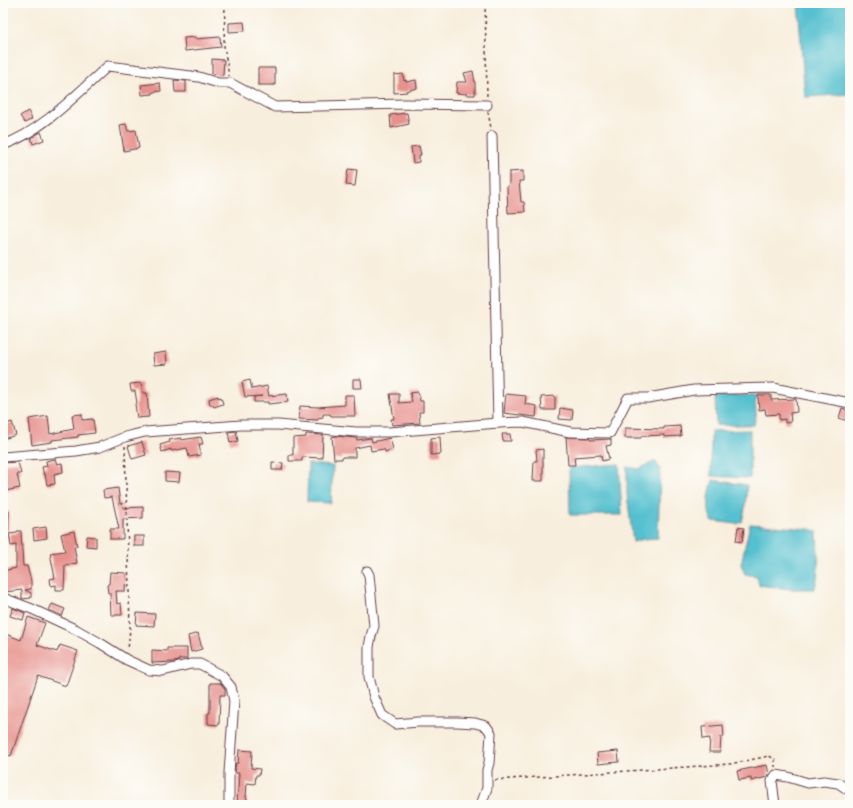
<svg xmlns="http://www.w3.org/2000/svg" width="853" height="808" font-family="'Libre Bodoni',serif">
<style>
.water{fill:#54c0cf;stroke:#4f707d}
.building{fill:#e7918d}
.lines{fill:none;stroke-linecap:round;stroke-linejoin:round}
.street-casing{stroke:#643e46;stroke-width:11}
.path{stroke:#643e46;stroke-width:1.5;stroke-dasharray:3 3;stroke-linecap:butt}
.street{stroke:#fff;stroke-width:9}
</style>
<rect width="100%" height="100%" fill="#fdfcf7"/>
<filter id="ink" filterUnits="userSpaceOnUse"><feTurbulence type="fractalNoise" baseFrequency=".025" numOctaves="2"/><feDisplacementMap in="SourceGraphic" scale="8" xChannelSelector="R" yChannelSelector="G"/><feConvolveMatrix kernelMatrix="1 2 1 2 8 2 1 2 1" color-interpolation-filters="sRGB"/></filter>
<filter id="wash" filterUnits="userSpaceOnUse"><feTurbulence type="fractalNoise" baseFrequency=".012" numOctaves="4" result="noise"/><feDisplacementMap in="SourceGraphic" scale="16" xChannelSelector="R" yChannelSelector="G"/><feGaussianBlur stdDeviation="0.9" result="paint"/><feColorMatrix in="noise" values="0 0 0 0 0 0 0 0 0 0 0 0 0 0 0 0 0 1.4 0 .05"/><feComposite in="paint" operator="in"/></filter>
<g filter="url(#wash)">
<rect width="100%" height="100%" fill="#f8eedd"/>
<g class="water">
<polygon points="798,3 849,3 850,94 805,97"/>
<polygon points="755,395 756,415 754,425 716,425 715,396"/>
<polygon points="750,430 750,478 711,476 711,431"/>
<polygon points="655,461 660,469 658,538 644,539 633,542 627,494 627,467 639,469"/>
<polygon points="308,464 333,466 331,503 307,502"/>
<polygon points="619,464 622,515 570,515 569,468"/>
<path d="M713 480 747 485 745 508 742 522 737 524 712 521C706 510 709 492 713 480Z"/>
<path d="M750 524 809 529 817 531C817 546 821 576 814 589H790L759 585 757 576 745 574 741 564Z"/>
</g>
<g id="blocks">
<g class="building">
<polygon points="244,22 245,31 229,32 229,23"/>
<polygon points="196,37 196,39 220,37 221,47 185,51 184,38"/>
<polygon points="212,59 224,60 223,75 212,74"/>
<rect x="258" y="68" width="17" height="17"/>
<polygon points="473,71 475,83 475,95 467,95 467,94 456,93 457,82 467,82 464,73"/>
<polygon points="403,74 404,81 406,80 406,82 416,80 417,88 406,91 407,92 394,93 394,75"/>
<polygon points="174,80 186,81 186,92 175,92"/>
<polygon points="160,83 161,91 153,92 153,94 142,95 141,85"/>
<polygon points="28,111 32,119 25,123 20,116"/>
<polygon points="407,113 409,124 391,128 390,115"/>
<polygon points="126,124 128,131 136,130 139,148 124,151 120,125"/>
<polygon points="41,132 44,140 33,144 31,138"/>
<polygon points="419,146 421,155 419,155 419,162 413,163 411,147"/>
<polygon points="348,169 357,170 355,186 346,185"/>
<polygon points="523,171 523,181 519,181 521,202 524,202 525,212 508,213 507,186 509,185 509,172"/>
<polygon points="166,352 167,364 154,365 153,354"/>
<polygon points="353,379 361,379 362,388 353,388"/>
<polygon points="250,380 252,389 267,386 269,396 287,394 288,402 268,404 268,402 254,402 254,397 262,396 245,397 242,382"/>
<polygon points="141,383 143,393 147,393 149,417 137,418 135,404 137,403 135,391 131,391 130,384"/>
<polygon points="418,392 420,401 423,401 423,412 419,412 420,423 392,425 391,419 394,419 390,394 399,394 399,403 412,402 410,393"/>
<polygon points="506,394 526,396 525,404 537,406 536,417 504,413"/>
<polygon points="345,395 354,395 355,416 331,416 330,414 323,414 323,417 318,418 318,420 299,419 300,406 318,407 345,405"/>
<polygon points="758,395 771,395 771,400 796,399 797,412 790,413 791,422 785,423 785,419 779,420 779,414 766,415 765,409 759,410"/>
<polygon points="218,396 218,398 221,397 223,404 214,407 213,405 210,405 209,399"/>
<polygon points="555,396 555,410 542,410 541,397"/>
<polygon points="560,408 573,410 572,420 559,419"/>
<polygon points="842,408 850,411 850,422 839,418"/>
<polygon points="82,414 82,420 93,419 95,433 78,435 78,437 52,440 52,442 32,445 29,419 48,416 50,434 74,429 72,415"/>
<polygon points="12,422 16,435 3,439 3,425"/>
<polygon points="680,426 681,436 664,437 664,435 641,436 641,438 625,438 625,428 664,429 664,427"/>
<polygon points="236,431 238,441 230,443 228,432"/>
<polygon points="306,434 323,435 322,458 302,457 302,461 289,461 289,455 293,455 293,438 306,437"/>
<polygon points="502,434 510,434 511,441 503,441"/>
<polygon points="336,436 356,438 357,440 371,438 372,442 390,438 393,449 385,452 384,449 371,451 370,445 355,448 355,457 342,457 342,459 334,459 332,437"/>
<polygon points="201,437 203,444 199,444 201,455 189,457 187,448 171,451 171,449 162,452 160,445 170,442 169,440 181,438 181,440"/>
<polygon points="440,437 441,454 431,455 431,438"/>
<polygon points="566,437 589,438 590,440 611,439 611,445 606,446 609,459 602,461 601,455 574,457 575,465 568,465"/>
<polygon points="142,442 146,455 132,459 128,446"/>
<polygon points="543,449 543,481 533,481 534,461 537,461 536,450"/>
<polygon points="55,459 57,464 62,463 63,472 54,474 55,484 47,485 45,474 44,475 42,467 47,466 46,461"/>
<polygon points="18,462 21,474 17,474 20,488 5,491 3,483 3,463"/>
<polygon points="272,462 283,463 282,470 272,470"/>
<polygon points="165,472 180,473 179,482 165,481"/>
<polygon points="118,488 120,504 122,503 123,508 143,507 143,518 123,519 123,539 110,539 110,529 119,529 112,497 104,498 103,490"/>
<polygon points="3,511 9,511 8,531 3,531"/>
<polygon points="46,527 47,538 34,540 33,529"/>
<polygon points="738,527 744,528 742,542 736,541"/>
<polygon points="17,531 21,531 23,566 27,566 31,581 31,589 25,590 31,593 31,598 22,599 22,590 4,592 3,571 16,568 16,545 11,546 9,534 17,533"/>
<polygon points="74,531 77,546 74,546 77,563 65,565 64,590 56,590 56,585 51,586 50,579 55,578 50,553 65,551 61,534"/>
<polygon points="87,536 96,537 96,547 86,546"/>
<rect x="134" y="536" width="10" height="10"/>
<polygon points="110,572 126,573 125,591 116,591 117,604 121,603 122,615 111,615 110,593 108,593 107,585 109,584"/>
<polygon points="52,604 65,609 62,616 49,610"/>
<polygon points="13,608 25,613 23,620 10,616"/>
<polygon points="137,613 155,614 154,626 136,625"/>
<polygon points="28,617 45,623 37,645 57,652 60,645 78,651 66,686 38,676 11,756 3,753 3,633 21,640"/>
<polygon points="198,633 202,649 191,652 188,636"/>
<polygon points="167,648 187,648 187,659 179,659 179,661 174,662 152,663 152,650 167,651"/>
<polygon points="210,683 220,683 225,689 225,695 220,695 219,725 208,724 208,713 210,713"/>
<polygon points="723,725 724,737 721,737 720,752 709,752 710,738 703,739 702,727"/>
<polygon points="239,750 252,751 251,768 260,769 259,775 256,775 255,784 247,783 246,798 247,798 247,805 237,805 239,773 236,773 235,768 236,763 238,763"/>
<polygon points="618,751 619,762 598,764 597,753"/>
<polygon points="767,765 769,775 767,777 751,781 751,778 739,780 737,771"/>
</g>
</g>
</g>
<g filter="url(#ink)">
<use href="#blocks" fill-opacity="0" stroke="#643e46" stroke-width="1"/>
<g class="lines">
<g class="street-casing">
<g id="street">
<polyline points="492,136 498,423"/>
<path d="M3 145C41 132 78 93 108 66L199 77 218 83H230L275 107 405 104 487 105"/>
<polyline points="3,457 76,451 100,447 125,437 145,432 241,425 278,425 356,432 390,432 498,423 523,422 570,432 610,433 628,398 648,398 694,390 773,388 850,403"/>
<polyline points="367,571 369,575 374,626 371,636 369,647 369,677 374,697 382,715 395,724 418,722 457,722 475,723 486,726 491,733 489,763 487,770 487,788 481,805"/>
<polyline points="3,598 32,609 75,629 100,643 127,660 149,670 163,671 191,664 200,664 222,676 231,687 234,701 229,773 229,805"/>
<polyline points="775,805 772,781 776,775 788,777 808,783 824,781 838,783 850,791"/>
</g>
</g>
<g class="path">
<polyline points="225,3 224,46 229,76"/>
<polyline points="485,3 487,96"/>
<polyline points="488,112 491,128"/>
<polyline points="125,446 130,628 128,650"/>
<polyline points="495,780 730,764 769,756 775,759 775,767"/>
</g>
<use href="#street" class="street"/>
</g>
</g>
<rect width="853" height="808" fill="none" stroke="#fdfcf7" stroke-width="16"/>
</svg>
